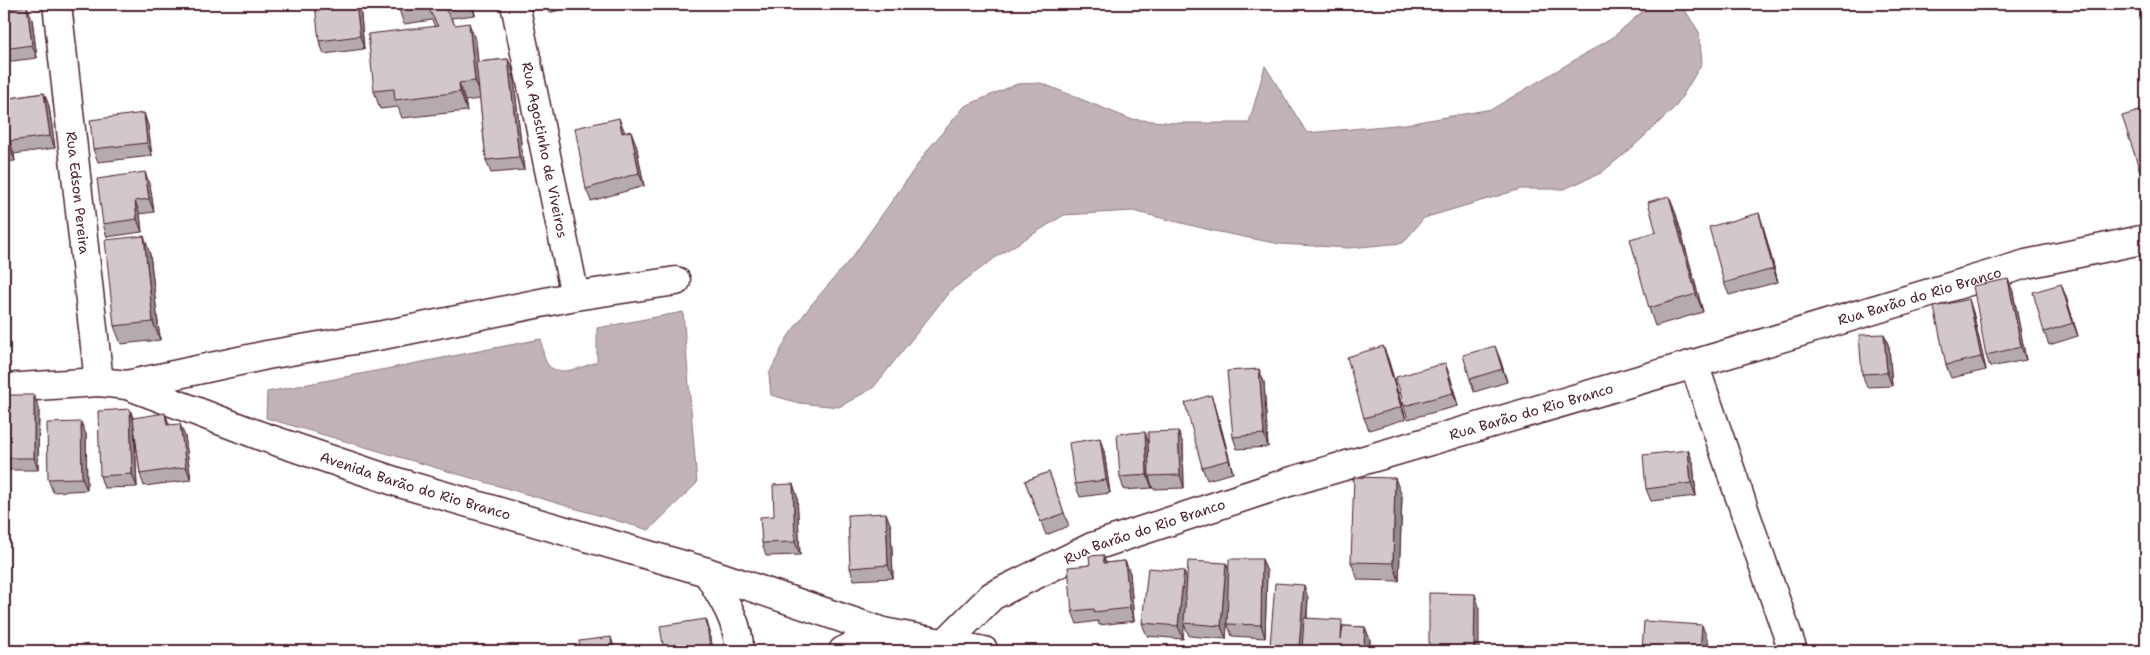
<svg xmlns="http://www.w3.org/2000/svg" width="2150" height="655" font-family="'Shantell Sans',sans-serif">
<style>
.water{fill:#c1b3b6;stroke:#91787e}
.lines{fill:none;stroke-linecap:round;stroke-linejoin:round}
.minor-casing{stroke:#4a1f2b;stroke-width:31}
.minor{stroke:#fff;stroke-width:28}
.wall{fill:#b5abaf;stroke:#4a1f2b}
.shaded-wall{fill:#938b8e;stroke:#4a1f2b}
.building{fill:#d2c7cb;stroke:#4a1f2b}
.labels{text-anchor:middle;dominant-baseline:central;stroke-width:4;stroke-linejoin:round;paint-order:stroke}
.street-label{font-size:14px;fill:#4a1f2b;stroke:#fff}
</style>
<rect width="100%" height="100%" fill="#fff"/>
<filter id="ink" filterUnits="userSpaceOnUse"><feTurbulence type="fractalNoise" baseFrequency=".02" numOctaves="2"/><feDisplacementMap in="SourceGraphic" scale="10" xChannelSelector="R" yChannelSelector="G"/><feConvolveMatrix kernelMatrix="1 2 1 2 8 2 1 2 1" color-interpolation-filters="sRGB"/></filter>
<g filter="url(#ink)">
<g class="water">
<polygon points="1651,4 1681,4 1699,32 1702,63 1677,105 1634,146 1601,173 1564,189 1521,189 1424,218 1403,243 1349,248 1280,244 1214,231 1133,211 1064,215 999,255 950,291 873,388 839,407 799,403 771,395 769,374 787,338 811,305 853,256 930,147 965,106 1017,84 1041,83 1130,119 1176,123 1249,123 1265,66 1307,133 1406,124 1492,109 1612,38"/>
<path d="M683 312 697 483 649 530 266 418 267 392 541 339C542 346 543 355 546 362 556 380 583 366 597 362V328Z"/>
</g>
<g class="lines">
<g class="minor-casing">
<g id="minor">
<path id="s1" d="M57 4 99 382"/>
<path id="s2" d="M515 4 575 296"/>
<polyline points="1694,364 1793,651"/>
<polyline points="127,385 267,355 383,335 575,296 676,281"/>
<path id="s3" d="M4 388 99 382 127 385 261 436 400 483 707 572 883 632 984 651"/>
<path d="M707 572C721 596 740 622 739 651"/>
<path id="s4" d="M944 644 992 596 1092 547 1289 482 1694 364 2026 264 2146 239"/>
<polyline points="843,651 883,632"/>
</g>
</g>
<use href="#minor" class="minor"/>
</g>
<g class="wall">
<polygon points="397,4 473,4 475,15 451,18 455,25 476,42 478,62 508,59 513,71 524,170 491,173 486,160 480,99 465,101 467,111 402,118 398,107 380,109 374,91 435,27 432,20 404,24"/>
<polygon points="545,4 579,4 549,13"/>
<polygon points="360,5 364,49 324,54 319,41"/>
<polygon points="4,9 32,19 37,58 4,62"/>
<polygon points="44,93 49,106 55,148 14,154 15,161 4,162 4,99"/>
<polygon points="2146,109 2146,180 2144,181 2139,168"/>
<polygon points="144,113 148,126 152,156 98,162 93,149"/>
<polygon points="624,130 624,132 636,144 644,186 591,201 586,189"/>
<polygon points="150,185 154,212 140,214 142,232 107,237 103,224"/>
<polygon points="1759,213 1763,226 1778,282 1729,295 1724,283"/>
<polygon points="1676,214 1703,312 1655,326 1649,308 1656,232"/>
<polygon points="150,254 160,340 121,344 114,326"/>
<polygon points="2008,279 2013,292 2026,360 1990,367 1986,355"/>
<polygon points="2061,284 2066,297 2078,336 2049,345 2044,332"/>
<polygon points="1973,312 1986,370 1951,378 1946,365"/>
<polygon points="1884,334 1889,347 1892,386 1867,387 1862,374"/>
<polygon points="1383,346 1388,359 1406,419 1369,430 1364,418"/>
<polygon points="1500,359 1507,382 1474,392 1470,379"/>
<polygon points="1259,369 1264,382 1268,447 1237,449 1233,437"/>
<polygon points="1450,376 1458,406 1408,419 1404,406"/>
<polygon points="4,395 39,408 38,470 6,470 4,464"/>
<polygon points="1216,408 1233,473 1207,480 1202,467"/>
<polygon points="130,409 133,418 170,425 185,436 191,480 144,486 140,474 135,434 137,487 104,488 100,476"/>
<polygon points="1178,431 1183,444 1184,488 1153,489 1151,483 1152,488 1124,490 1120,477 1148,442"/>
<polygon points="86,434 87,490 53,492 48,479"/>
<polygon points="1688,450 1693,462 1696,496 1651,501 1646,489"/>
<polygon points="1104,451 1110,493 1080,497 1075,484"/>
<polygon points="1049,472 1069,526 1046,535 1025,481"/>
<polygon points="793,484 797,496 800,555 766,556 762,543"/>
<polygon points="1402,496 1399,581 1358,580 1351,562"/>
<polygon points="891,526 893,578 854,580 850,568"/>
<polygon points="1103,555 1106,563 1125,561 1130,573 1134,621 1099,625 1098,621 1077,624 1072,611 1090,565"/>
<polygon points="1262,559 1267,572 1265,638 1232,636 1227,623 1226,639 1189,636 1184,624 1183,639 1147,636 1142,623 1187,581 1229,570"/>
<polygon points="1308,598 1307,618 1344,626 1365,627 1370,640 1370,645 1407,648 1408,651 1272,651 1270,646"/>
<polygon points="706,619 710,632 713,651 664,651"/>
</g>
<g class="shaded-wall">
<polygon points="356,4 359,4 360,5 364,49 360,36"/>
<polygon points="471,4 473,4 475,15"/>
<polygon points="27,6 32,19 37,58 32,45"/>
<polygon points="469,23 476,42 482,99 475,81"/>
<polygon points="508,59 513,71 524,170 519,157"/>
<polygon points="459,83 465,101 467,111 460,92"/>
<polygon points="44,93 49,106 55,148 50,136"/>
<polygon points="144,113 148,126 152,156 147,143"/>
<polygon points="619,118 624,130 627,145 622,133"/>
<polygon points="631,131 636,144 644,186 639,173"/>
<polygon points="10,141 14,154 15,161 10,148"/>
<polygon points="145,172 150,185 154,212 149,199"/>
<polygon points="1669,196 1676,214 1703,312 1696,294"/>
<polygon points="135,201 140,214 142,232 137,219"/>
<polygon points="1759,213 1763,226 1778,282 1773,269"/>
<polygon points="144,236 150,254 160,340 153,322"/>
<polygon points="2008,279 2013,292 2026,360 2021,347"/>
<polygon points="2061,284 2066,297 2078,336 2073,323"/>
<polygon points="1969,299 1973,312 1986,370 1981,357"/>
<polygon points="1884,334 1889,347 1892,386 1887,373"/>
<polygon points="1383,346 1388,359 1406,419 1401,407"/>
<polygon points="1495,346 1500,359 1507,382 1502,369"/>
<polygon points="1445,363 1450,376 1458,406 1453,393"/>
<polygon points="1259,369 1264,382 1268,447 1264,434"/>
<polygon points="34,395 39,408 38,470 34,458"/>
<polygon points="1211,395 1216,408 1233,473 1229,460"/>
<polygon points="130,409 134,422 137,487 132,474"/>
<polygon points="165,413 170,426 167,425"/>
<polygon points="81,422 86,434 87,490 82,478"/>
<polygon points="180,424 185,436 191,480 186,467"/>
<polygon points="1178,431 1183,444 1184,488 1180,475"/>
<polygon points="1145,432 1149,445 1149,476 1151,483 1152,488 1147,475"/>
<polygon points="1100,438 1104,451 1110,493 1106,480"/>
<polygon points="1688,450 1693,462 1696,496 1691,483"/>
<polygon points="1395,478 1402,496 1399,581 1393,563"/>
<polygon points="793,484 797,496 800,555 795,542"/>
<polygon points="886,513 891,526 893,578 888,565"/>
<polygon points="1262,559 1267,572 1265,638 1261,625"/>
<polygon points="1125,561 1130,573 1134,621 1130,608"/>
<polygon points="1226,563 1231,576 1226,639 1221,626"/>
<polygon points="1184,571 1188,584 1183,639 1178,626"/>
<polygon points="1304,585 1308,598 1304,651 1300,651 1299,648"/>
<polygon points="1475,594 1479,607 1479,651 1474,651"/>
<polygon points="706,619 710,632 713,651 711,651 710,647"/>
<polygon points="1702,625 1709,643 1708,651 1700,651"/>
<polygon points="1365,627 1370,640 1369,651 1364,645"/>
<polygon points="611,637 615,650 616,651 612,651"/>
</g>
<g class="building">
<polygon points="315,4 356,4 360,36 319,41"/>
<polygon points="397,4 410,4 398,5"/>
<polygon points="426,4 442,4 455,25 469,23 475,81 459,83 460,92 395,100 394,89 374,91 368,34 438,26"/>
<polygon points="27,6 32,45 4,49 4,9"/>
<polygon points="508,59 519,157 486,160 476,62"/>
<polygon points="44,93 50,136 10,141 10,148 4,149 4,99"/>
<polygon points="2146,109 2146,165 2139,168 2122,116"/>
<polygon points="144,113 147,143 93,149 90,120"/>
<polygon points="619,118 622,133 631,131 639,173 586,189 575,128"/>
<polygon points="145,172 149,199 135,201 137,219 103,224 97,179"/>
<polygon points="1669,196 1696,294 1649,308 1630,239 1656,232 1648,202"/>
<polygon points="1759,213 1773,269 1724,283 1709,227"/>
<polygon points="144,236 153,322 114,326 105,240"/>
<polygon points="2008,279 2021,347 1986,355 1973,286"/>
<polygon points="2061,284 2073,323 2044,332 2033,292"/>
<polygon points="1969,299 1981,357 1946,365 1934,307"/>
<polygon points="1884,334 1887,373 1862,374 1859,335"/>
<polygon points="1383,346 1401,407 1364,418 1347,357"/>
<polygon points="1495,346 1502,369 1470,379 1463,355"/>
<polygon points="1445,363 1453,393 1404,406 1396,377"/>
<polygon points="1259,369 1264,434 1233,437 1227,371"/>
<rect x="4" y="395" width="30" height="63"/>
<polygon points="1211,395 1229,460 1202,467 1185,403"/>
<polygon points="130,409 132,474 100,476 98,411"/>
<polygon points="165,413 167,425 180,424 186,467 140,474 133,418"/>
<polygon points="81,422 82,478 48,479 47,423"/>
<polygon points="1178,431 1180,475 1149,476 1148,432"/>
<polygon points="1145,432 1147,475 1120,477 1117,434"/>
<polygon points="1100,438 1106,480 1075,484 1069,443"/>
<polygon points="1688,450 1691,483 1646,489 1643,455"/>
<polygon points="1049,472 1064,513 1041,522 1025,481"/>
<polygon points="1354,477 1395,478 1393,563 1351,562"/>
<polygon points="793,484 795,542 762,543 760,517 774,516 773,485"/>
<polygon points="886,513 888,565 850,568 848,515"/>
<polygon points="1103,555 1104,563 1125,561 1130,608 1094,612 1094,609 1072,611 1068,567 1090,565 1089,556"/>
<polygon points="1229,559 1262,559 1261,625 1227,624"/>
<polygon points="1188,561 1226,563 1221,626 1184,623"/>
<polygon points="1148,568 1184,571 1178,626 1142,623"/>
<polygon points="1275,583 1304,585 1299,648 1270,646"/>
<polygon points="1429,593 1475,594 1474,651 1429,651"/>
<polygon points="1304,618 1342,620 1341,639 1343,626 1365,627 1364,645 1407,648 1407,651 1317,651 1302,650"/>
<polygon points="706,619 710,647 685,651 664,651 660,626"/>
<polygon points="1644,621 1702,625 1700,651 1642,651"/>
<polygon points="611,637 612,651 580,651 579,641"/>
</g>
</g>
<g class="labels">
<g class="street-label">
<text stroke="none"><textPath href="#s2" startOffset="149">Rua Agostinho de Viveiros</textPath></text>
<text stroke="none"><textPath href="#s1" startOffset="190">Rua Edson Pereira</textPath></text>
<text stroke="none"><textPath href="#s4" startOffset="1044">Rua Barão do Rio Branco</textPath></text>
<text stroke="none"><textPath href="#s4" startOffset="639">Rua Barão do Rio Branco</textPath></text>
<text stroke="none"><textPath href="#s3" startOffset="429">Avenida Barão do Rio Branco</textPath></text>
<text stroke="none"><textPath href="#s4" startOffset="234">Rua Barão do Rio Branco</textPath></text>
</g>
</g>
<rect width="2150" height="655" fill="none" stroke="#fff" stroke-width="20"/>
<rect x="10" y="10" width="2130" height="635" fill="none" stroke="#4a1f2b" stroke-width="2" filter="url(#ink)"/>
</svg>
